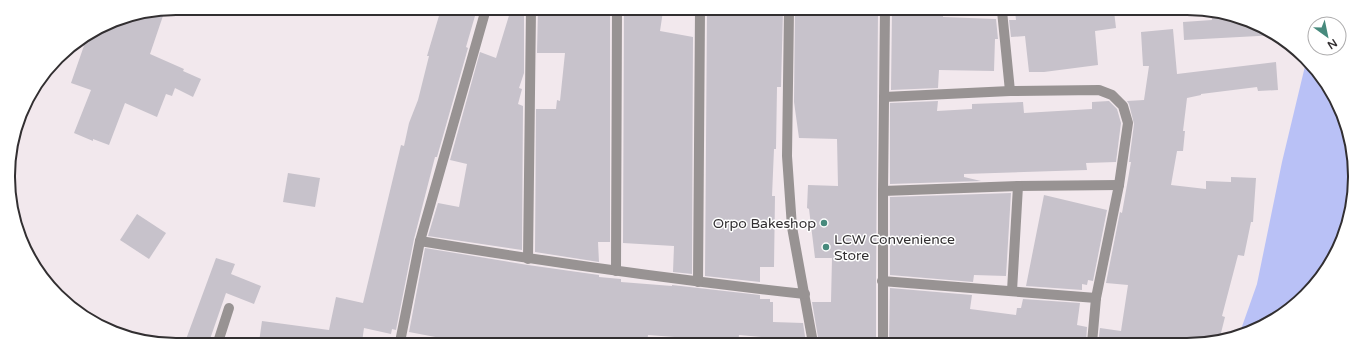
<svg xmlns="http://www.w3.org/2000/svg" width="1363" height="353" font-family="'Varela Round',sans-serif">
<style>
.water{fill:#b9c1f6}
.building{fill:#c7c2cb}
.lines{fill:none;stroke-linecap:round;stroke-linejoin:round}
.minor{stroke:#989393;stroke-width:10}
.poi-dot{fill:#478a7d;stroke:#fff;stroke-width:1.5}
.labels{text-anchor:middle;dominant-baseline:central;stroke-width:3;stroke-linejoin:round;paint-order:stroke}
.poi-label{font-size:14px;fill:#322f31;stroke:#fff;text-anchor:end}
.rim{fill:none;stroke:#322f31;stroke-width:2}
</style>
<rect width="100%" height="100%" fill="#f2e8ed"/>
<polygon class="water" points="1306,62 1326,83 1352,143 1352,209 1333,261 1298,303 1251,332 1239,335 1257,284 1282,162"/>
<g class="building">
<polygon points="441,9 477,9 466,47 468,48 437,157 435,157 414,239 396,330 392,329 391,334 364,328 362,342 259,342 262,321 329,330 336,297 363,303 401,145 404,146 409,123 418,100 429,56 427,56"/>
<polygon points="511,9 524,9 524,73 519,88 522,89 518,104 523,106 522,250 428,236 438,203 459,207 467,164 450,160 480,52 496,58"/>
<polygon points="538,9 610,9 610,242 598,242 599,262 535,252 536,109 556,109 557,100 560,101 565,53 537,53"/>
<polygon points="624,9 663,11 660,31 693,37 692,274 673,272 674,246 623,243"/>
<polygon points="165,10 150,54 184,69 183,71 201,79 193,97 175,88 172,96 166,94 157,117 125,103 109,145 93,139 93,141 74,133 91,90 71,83 87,37 112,21"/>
<polygon points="707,10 783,10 781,87 777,87 776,149 774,149 772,196 775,196 774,267 760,267 760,282 705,276"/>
<polygon points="795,10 878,10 876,281 876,343 819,343 812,302 831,302 832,258 815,258 809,209 807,208 808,185 838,186 837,139 799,138 794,102"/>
<polygon points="892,10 943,11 943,17 996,19 998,39 995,39 994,71 939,70 938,88 891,90"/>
<polygon points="1015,11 1114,11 1116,28 1095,31 1098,65 1044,72 1029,72 1025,36 1011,37 1009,20 1016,20"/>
<polygon points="1211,11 1219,11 1277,35 1184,40 1183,22 1212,20"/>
<polygon points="1173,29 1177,74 1276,62 1278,90 1258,91 1257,87 1201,94 1201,95 1187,98 1183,131 1185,131 1183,151 1177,151 1171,185 1206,189 1206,181 1231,182 1231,177 1256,178 1253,222 1251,222 1244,256 1238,255 1222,316 1225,317 1220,337 1213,336 1211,343 1208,344 1098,343 1100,328 1121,331 1128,285 1106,283 1120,212 1122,213 1131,162 1129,162 1134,124 1129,104 1127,101 1144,100 1149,66 1143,66 1141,32"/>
<polygon points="938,101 937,111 972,109 972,104 1023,102 1024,113 1092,109 1092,102 1109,101 1117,109 1121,123 1116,162 1086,163 1087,170 964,174 964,177 981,181 890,184 890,103"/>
<polygon points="288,173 320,178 315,207 283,202"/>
<polygon points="1011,193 1006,276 974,275 973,282 890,275 890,197"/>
<polygon points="1044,195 1107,210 1093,281 1088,280 1087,285 1082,284 1082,290 1026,286"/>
<polygon points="137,214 166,233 149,259 120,240"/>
<polygon points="425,248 528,265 599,275 599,277 621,279 621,282 672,286 672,285 760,295 760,299 770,299 770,302 773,302 773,322 803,323 806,343 774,343 774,338 739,335 738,343 725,343 714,342 714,340 648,335 647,343 462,342 409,332"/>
<polygon points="216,258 235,264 231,274 261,286 254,304 226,293 209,342 185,342"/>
<polygon points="890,288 972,295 970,309 1016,315 1017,308 1021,308 1023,299 1080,303 1077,325 1087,327 1086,343 889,343"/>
</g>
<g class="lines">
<g class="minor">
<polyline points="789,10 787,156 792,227 813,343"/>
<polyline points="1002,11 1010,91"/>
<polyline points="884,97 1010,91 1099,90 1112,95 1123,106 1128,123 1119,185 1096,298 1092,343"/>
<polyline points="883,191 1018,186 1119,185"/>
<path d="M420 241C548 262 676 280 805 294"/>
<polyline points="528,259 531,9"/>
<polyline points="616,271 617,9"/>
<polyline points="882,281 1096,298"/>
<polyline points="698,282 700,10"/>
<polyline points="1012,291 1018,186"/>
<polyline points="218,342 229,308"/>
<polyline points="400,342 420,241 486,9"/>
<polyline points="883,343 883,191 885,10"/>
</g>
</g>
<g class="poi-dot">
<circle cx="824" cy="223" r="4"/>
<circle cx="826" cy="247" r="4"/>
</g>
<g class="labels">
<g class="poi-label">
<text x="816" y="223">Orpo Bakeshop</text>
<text x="834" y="239" text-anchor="start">LCW Convenience<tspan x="834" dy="16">Store</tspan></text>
</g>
</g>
<path d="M0 0H1363V353H0ZM176 15H1187A161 161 0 0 1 1348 176V177A161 161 0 0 1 1187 338H176A161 161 0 0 1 15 177V176A161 161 0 0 1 176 15Z" fill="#fff" fill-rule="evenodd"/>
<path class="rim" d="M176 15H1187A161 161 0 0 1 1348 176V177A161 161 0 0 1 1187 338H176A161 161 0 0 1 15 177V176A161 161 0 0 1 176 15Z"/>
<g transform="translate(1327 36) rotate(147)"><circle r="19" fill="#ffffff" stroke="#adacad"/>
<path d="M0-3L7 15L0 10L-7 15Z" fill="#478a7d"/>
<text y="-6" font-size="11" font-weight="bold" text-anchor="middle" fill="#322f31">N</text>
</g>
</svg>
